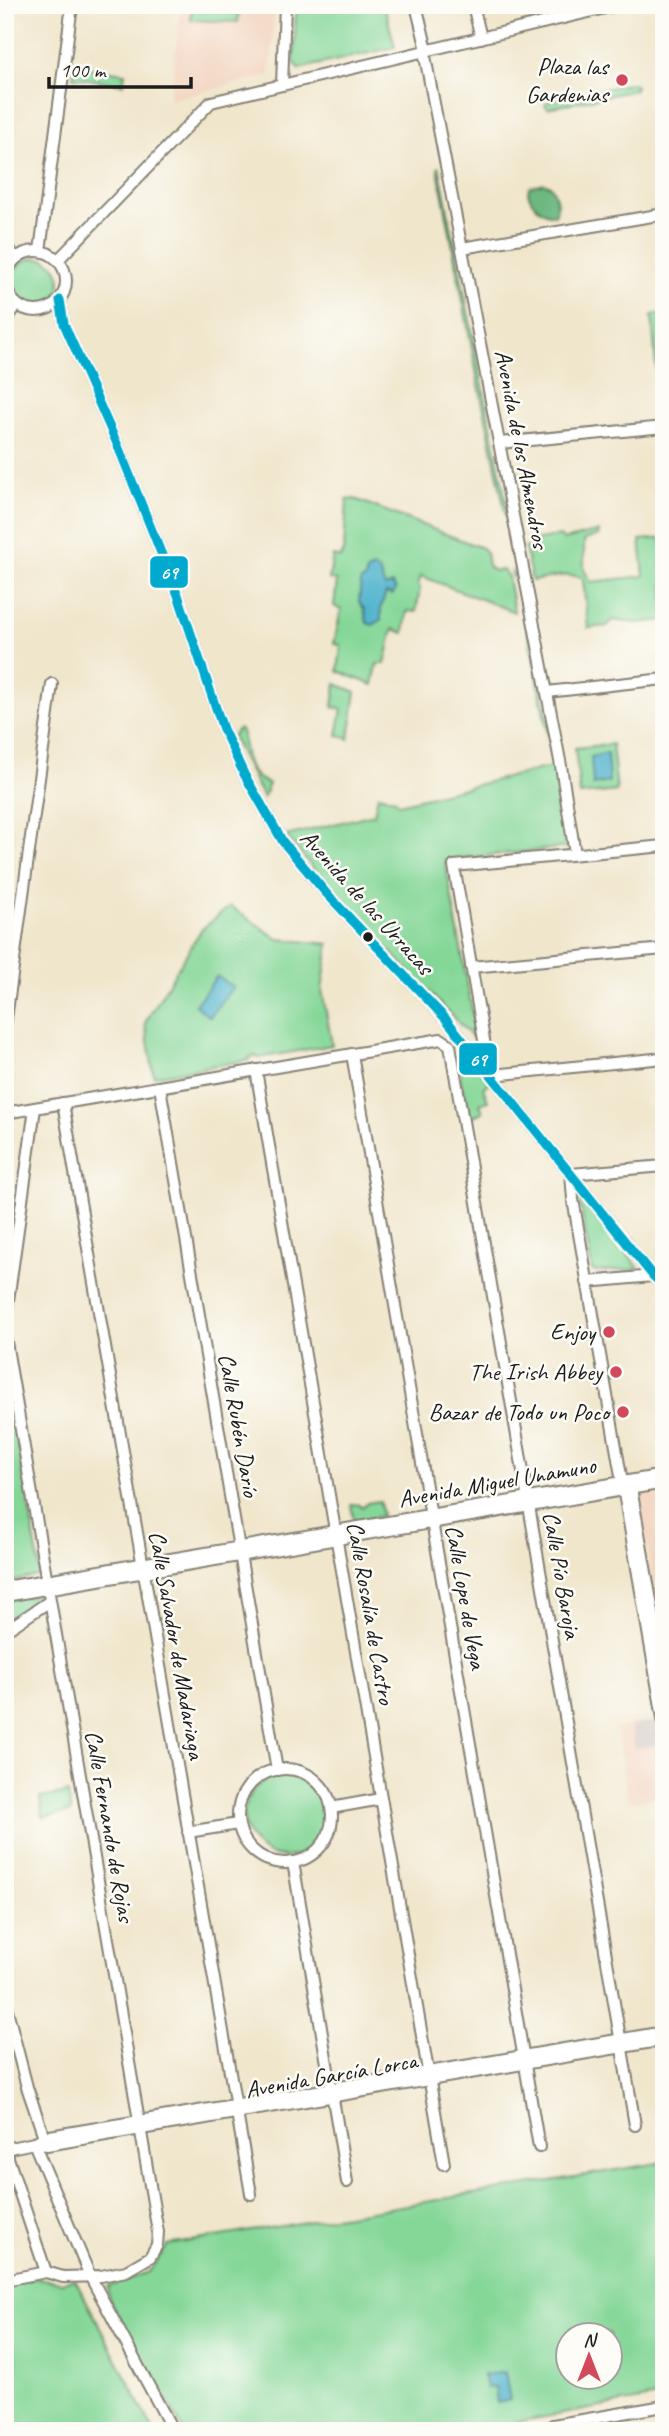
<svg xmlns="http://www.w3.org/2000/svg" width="669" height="2436" font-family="Caveat,sans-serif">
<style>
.built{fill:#f3d4bf}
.industrial{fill:#cfc0bb}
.green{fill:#85d798;stroke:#507a5a;stroke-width:2;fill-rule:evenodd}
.forest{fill:#6cb880;stroke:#446a4e;stroke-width:2}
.water{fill:#4db2cc;stroke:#346774;stroke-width:2}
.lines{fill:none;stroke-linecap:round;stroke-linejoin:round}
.street-casing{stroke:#868174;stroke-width:14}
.street{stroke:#fff;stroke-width:10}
.bus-1-casing{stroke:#fdfcf7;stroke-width:14}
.bus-1{stroke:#00a9ce;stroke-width:9}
.poi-dot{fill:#d1495b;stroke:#fdfcf7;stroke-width:2.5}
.bus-dot{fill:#1c1c1c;stroke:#fdfcf7;stroke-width:2.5}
.labels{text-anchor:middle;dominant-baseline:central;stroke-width:5;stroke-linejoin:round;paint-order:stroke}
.poi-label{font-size:24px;fill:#1c1c1c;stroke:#fdfcf7;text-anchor:end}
.street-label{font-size:24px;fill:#1c1c1c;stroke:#fdfcf7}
.line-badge{stroke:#fdfcf7;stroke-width:2.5}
.badge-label{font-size:19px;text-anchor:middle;font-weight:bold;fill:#fff}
</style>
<rect width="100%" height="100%" fill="#fdfcf7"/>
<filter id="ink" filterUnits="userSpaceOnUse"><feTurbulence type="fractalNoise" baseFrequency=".0143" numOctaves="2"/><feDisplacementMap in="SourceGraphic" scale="14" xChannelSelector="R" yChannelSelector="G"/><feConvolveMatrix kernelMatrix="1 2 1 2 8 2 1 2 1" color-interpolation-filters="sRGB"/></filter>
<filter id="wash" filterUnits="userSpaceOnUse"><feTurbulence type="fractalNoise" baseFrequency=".00686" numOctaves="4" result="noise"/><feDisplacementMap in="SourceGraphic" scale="28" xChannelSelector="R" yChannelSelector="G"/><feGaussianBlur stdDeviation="1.57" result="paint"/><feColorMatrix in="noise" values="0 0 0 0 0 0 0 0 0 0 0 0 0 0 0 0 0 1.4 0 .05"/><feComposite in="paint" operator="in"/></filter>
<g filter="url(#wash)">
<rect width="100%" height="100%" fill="#f0e6cc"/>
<g class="built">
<polygon points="182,5 275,5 270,75 169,100"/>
<polygon points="664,1489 664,1642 638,1494"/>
<polygon points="631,1725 635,1749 661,1744 664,1795 629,1802 616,1728"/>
</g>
<polygon class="industrial" points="657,1721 661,1744 635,1749 631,1725"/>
<g class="green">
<polygon points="192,5 239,5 238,22 191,20"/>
<polygon points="296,5 384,5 395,47 298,69 294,62"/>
<polygon points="75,66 125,73 123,84 73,77"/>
<polygon points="632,83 636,86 634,90 548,108 545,105 547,102"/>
<polygon points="439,166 516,551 513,550 477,375 438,170"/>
<circle cx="36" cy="282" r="24"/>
<polygon points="664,313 664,419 660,419 652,315"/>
<polygon points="355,499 482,548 486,553 488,566 494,571 503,570 508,577 514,612 421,576 418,585 420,588 416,612 407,611 404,633 393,629 385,664 377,664 373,685 338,671 341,645 334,644 341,610 334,606 337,581 329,579 333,556 341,558 344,548 347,500"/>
<path d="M599 531V535L584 540V570L591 582 644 576 640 540 664 538V620L637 623 612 620 607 626 588 628 583 579C571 571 547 579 532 581L525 548 534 546V541L560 536 564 540Z"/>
<polygon points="512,572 520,578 558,770 569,847 445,860 477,1038 475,1040 329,887 286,836 374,814 378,795 395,799 399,804 554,766 518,581 513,578"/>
<polygon points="336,684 356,692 349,739 337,735 342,709 333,707"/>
<path d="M238 729 241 730C246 753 244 775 269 784L263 798 232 736Z"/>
<polygon points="612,744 617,791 580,795 575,748"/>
<polygon points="230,906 278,939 329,944 322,990 332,1045 259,1058 256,1056 250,1057 249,1060 154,1076 145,1023 201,930"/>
<polygon points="460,1051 466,1052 489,1083 483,1088 488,1101 480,1104 483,1112 469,1118 467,1118 457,1055"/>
<polygon points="584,1200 638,1267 637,1269 595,1272 592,1270 580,1202"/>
<polygon points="5,1374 41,1575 5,1583"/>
<polygon points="380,1501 382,1516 354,1521 351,1505 357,1504 362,1507 367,1503"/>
<polygon points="44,1595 44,1601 5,1625 5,1600"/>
<circle cx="285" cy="1816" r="41"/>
<polygon points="68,1793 71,1812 43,1817 40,1798"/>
<path d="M664 2162V2396L517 2422 522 2429 528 2428 532 2431H488L486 2427 465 2431H184L109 2299 108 2287 149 2272 168 2245ZM568 2334H610V2376H568Z"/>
<polygon points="36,2278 61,2282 75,2279 154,2431 5,2431 5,2284"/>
</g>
<path class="forest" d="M544 183 551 186C556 194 559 207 555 215 542 214 532 205 528 193L529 187Z"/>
<g class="water">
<polygon points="374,568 379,571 385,587 392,584 396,590 392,595 386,593 381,607 381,620 373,625 367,623 364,609 359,602 361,581 365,579 367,571"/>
<polygon points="607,753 609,782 593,785 591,757"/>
<polygon points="217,976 233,987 210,1017 195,1005"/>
<polygon points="505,2372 510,2400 497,2403 495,2387 486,2388 483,2375"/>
</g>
</g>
<g filter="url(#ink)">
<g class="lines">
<g class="street-casing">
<g id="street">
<polyline points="416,5 427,50"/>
<polyline points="473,5 481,38"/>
<polyline points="424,51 561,766 575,854"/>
<polyline points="282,85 285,5"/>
<polyline points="5,245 16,258"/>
<polyline points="462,248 664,214"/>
<circle cx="36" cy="281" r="30"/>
<polyline points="40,251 72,5"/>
<polyline points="58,260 211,102 618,5"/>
<polyline points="60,300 64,324 118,446 178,595 223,729 244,774 283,842 326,893 445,1018 653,1276 664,1286"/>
<polyline points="5,321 17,305"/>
<polyline points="499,443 664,427"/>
<polyline points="547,692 664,679"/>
<polyline points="471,967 664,949"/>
<polyline points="5,1026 52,684"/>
<polyline points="352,1054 539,2147"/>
<polyline points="489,1069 454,866 664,846"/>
<polyline points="256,1070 444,2164"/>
<polyline points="492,1075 664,1058"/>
<polyline points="160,1087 277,1770"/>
<polyline points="63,1103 251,2194"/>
<polyline points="5,1113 441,1039 450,1045 635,2125"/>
<polyline points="571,1174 573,1199 664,1724"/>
<polyline points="571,1174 664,1166"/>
<polyline points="587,1282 664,1275"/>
<polyline points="5,1322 35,1108"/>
<polyline points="5,1336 158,2232 157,2245 150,2257 126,2271 101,2276 63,2277 46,2272 5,2280"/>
<polyline points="631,1488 664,1674"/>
<polyline points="5,1587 664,1475"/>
<polyline points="5,1596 664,1483"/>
<polyline points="5,1631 50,1601"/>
<circle cx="285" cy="1816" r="47"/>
<polyline points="331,1808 381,1799"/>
<polyline points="188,1832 238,1824"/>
<polyline points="293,1862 347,2182"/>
<polyline points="5,2002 27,2087 44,2137 34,2143 90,2276 173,2431"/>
<polyline points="44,2137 664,2032"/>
<polyline points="5,2149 34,2143 47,2145 664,2040"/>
<polyline points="5,2149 46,2272"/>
<polyline points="548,2431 553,2425 664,2406"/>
</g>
</g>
<use href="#street" class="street"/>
<g class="bus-1-casing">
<polyline id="bus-1" points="60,300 64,324 118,446 178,595 223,729 244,774 283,842 326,893 445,1018 653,1276 664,1286"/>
</g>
<use href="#bus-1" class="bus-1"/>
</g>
</g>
<g class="poi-dot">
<circle cx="622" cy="80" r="7"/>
<circle cx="609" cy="1332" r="7"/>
<circle cx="616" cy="1372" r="7"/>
<circle cx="623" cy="1412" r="7"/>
</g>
<circle class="bus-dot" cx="368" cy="937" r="6"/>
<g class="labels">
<g class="poi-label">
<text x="608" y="66">Plaza las<tspan x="608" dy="28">Gardenias</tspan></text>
<text x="595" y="1332">Enjoy</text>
<text x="602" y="1372">The Irish Abbey</text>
<text x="609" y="1412">Bazar de Todo un Poco</text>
</g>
<g class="street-label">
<text transform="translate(522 449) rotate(79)">Avenida de los Almendros</text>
<text transform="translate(367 902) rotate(48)">Avenida de las Urracas</text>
<text transform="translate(239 1425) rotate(80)">Calle Rubén Darío</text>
<text transform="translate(497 1482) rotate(-10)">Avenida Miguel Unamuno</text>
<text transform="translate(562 1575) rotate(80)">Calle Pío Baroja</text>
<text transform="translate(466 1597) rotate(80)">Calle Lope de Vega</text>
<text transform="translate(371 1613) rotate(80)">Calle Rosalía de Castro</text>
<text transform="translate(177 1645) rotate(80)">Calle Salvador de Madariaga</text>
<text transform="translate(110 1826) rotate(80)">Calle Fernando de Rojas</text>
<text transform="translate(331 2075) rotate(-10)">Avenida García Lorca</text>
</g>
</g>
<g class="line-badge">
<rect x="149" y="555" width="40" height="34" rx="7" fill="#00a9ce"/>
<rect x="458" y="1042" width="40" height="34" rx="7" fill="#00a9ce"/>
</g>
<g class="badge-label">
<text x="169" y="579">69</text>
<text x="478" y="1066">69</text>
</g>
<rect width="669" height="2436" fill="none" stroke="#fdfcf7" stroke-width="28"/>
<g transform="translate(589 2356)"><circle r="33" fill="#fdfcf7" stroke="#a3a29f" stroke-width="2"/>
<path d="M0-5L12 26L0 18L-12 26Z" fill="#d1495b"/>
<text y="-10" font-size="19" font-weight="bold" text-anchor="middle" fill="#1c1c1c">N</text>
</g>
<path d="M49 77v10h142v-10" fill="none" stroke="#1c1c1c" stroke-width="3.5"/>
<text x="60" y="77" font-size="21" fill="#1c1c1c" stroke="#fdfcf7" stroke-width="5" paint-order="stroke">100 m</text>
</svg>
